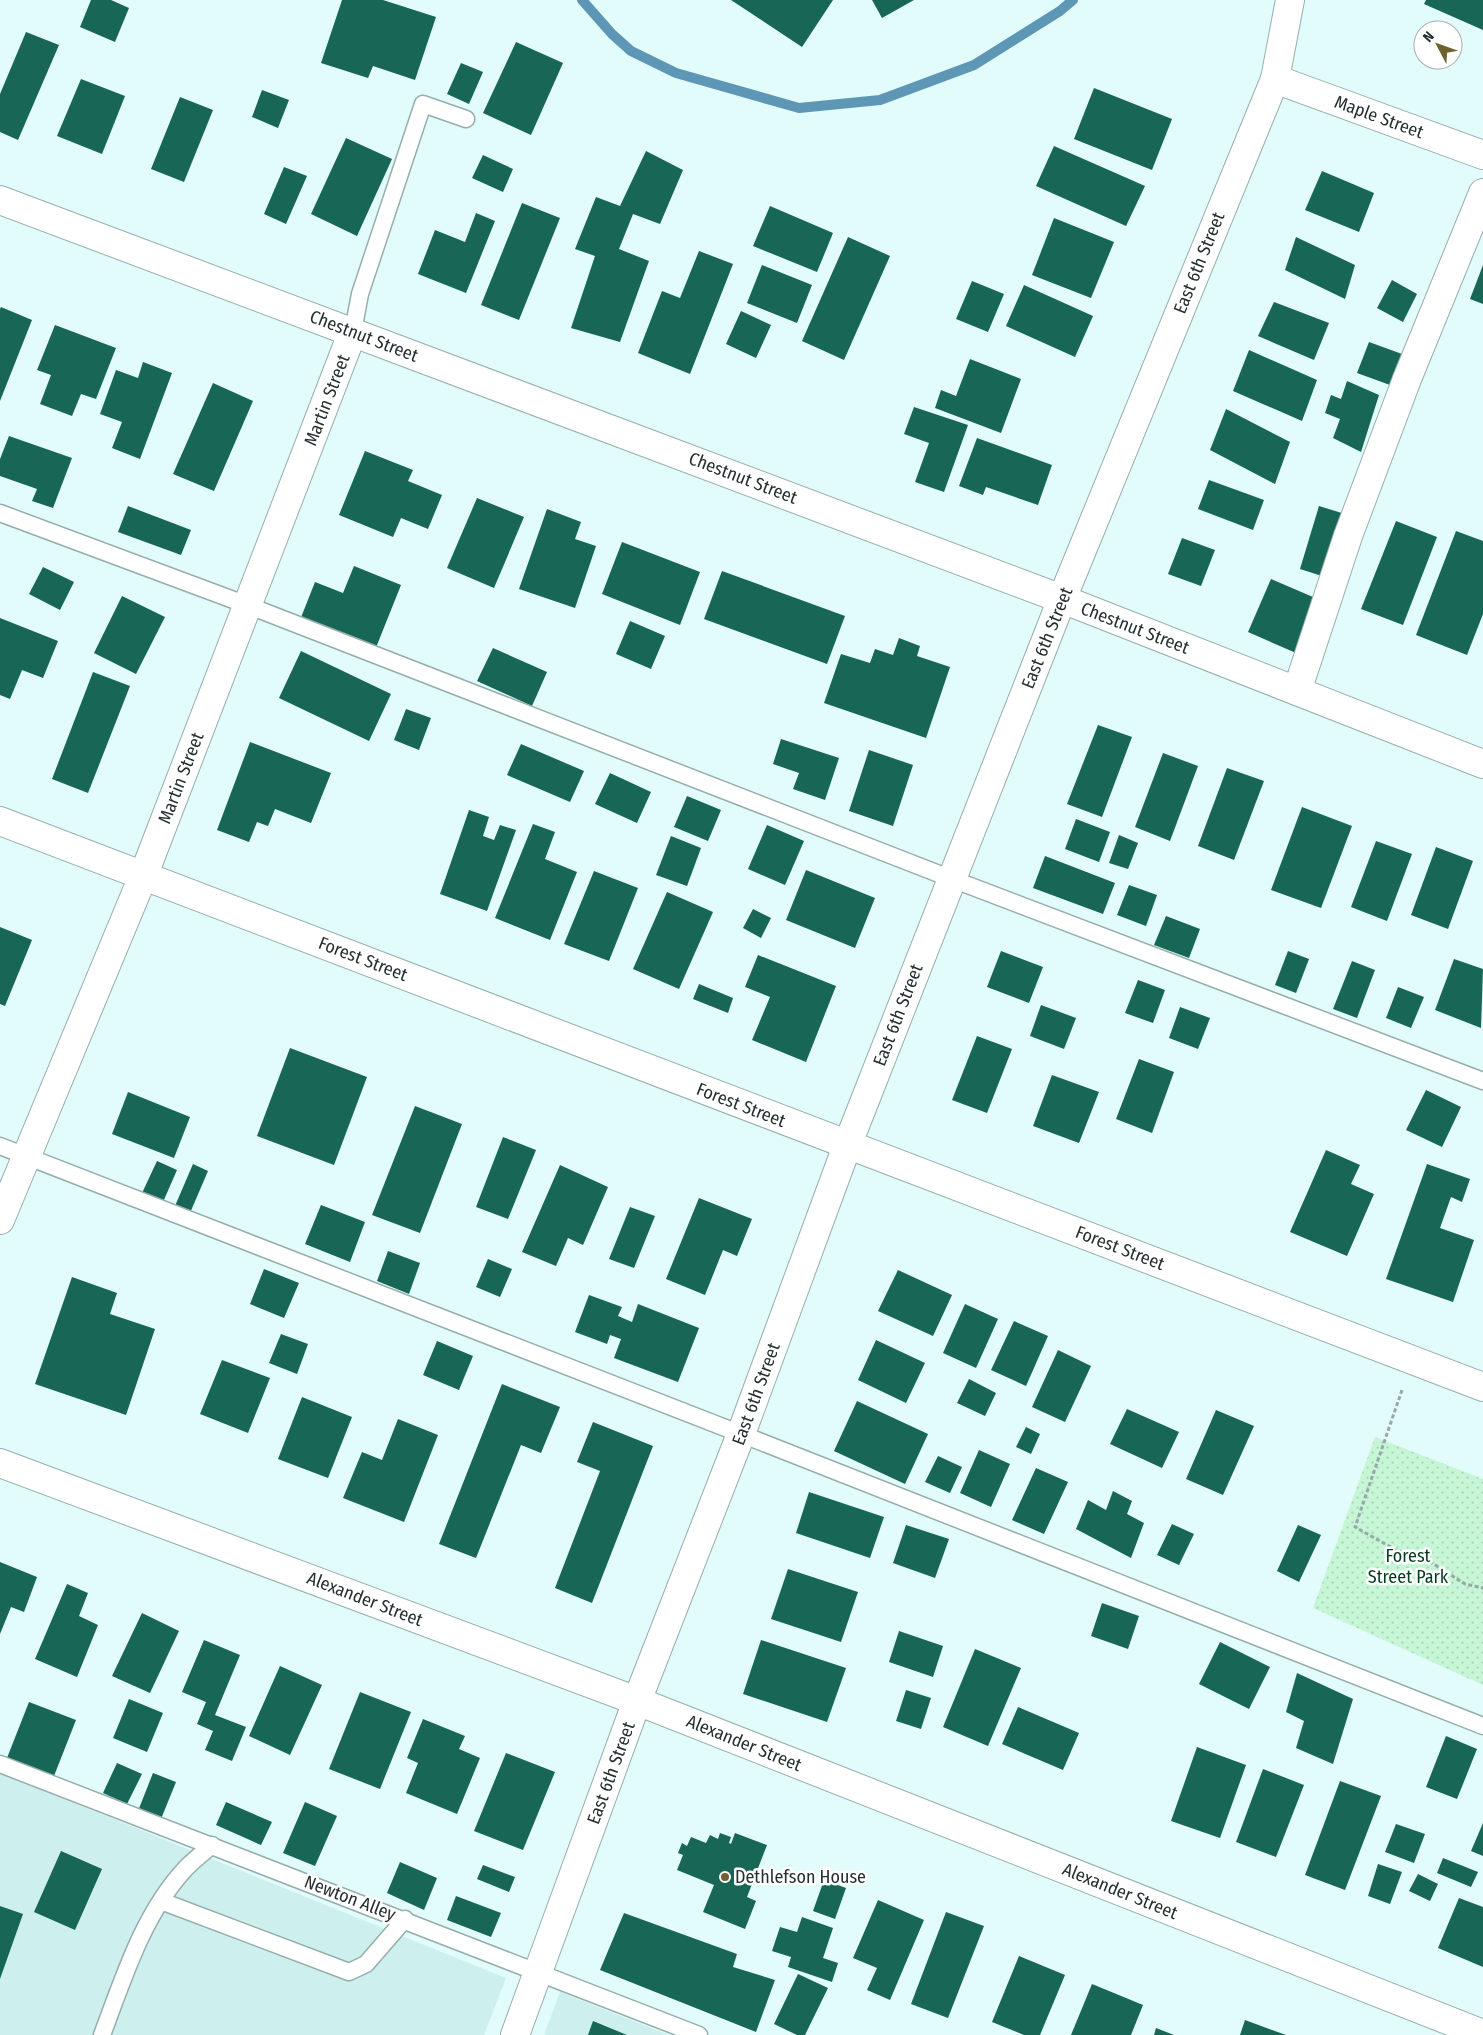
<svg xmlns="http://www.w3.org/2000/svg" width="1483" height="2035" font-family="'Fira Sans Condensed',sans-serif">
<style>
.built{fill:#cdefee}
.park{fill:url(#park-dots)}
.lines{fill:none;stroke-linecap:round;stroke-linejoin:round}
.stream{stroke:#5e97b5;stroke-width:10}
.building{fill:#186655}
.service-casing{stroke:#96aead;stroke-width:19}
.minor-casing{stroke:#96aead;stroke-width:30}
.tertiary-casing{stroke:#96aead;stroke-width:30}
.path{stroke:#95a9a8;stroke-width:3;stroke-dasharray:4 2.5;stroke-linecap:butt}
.service{stroke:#fff;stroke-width:16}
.minor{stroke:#fff;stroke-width:28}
.tertiary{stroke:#fff;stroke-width:28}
.poi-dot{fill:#6f622f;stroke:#fff;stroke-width:2}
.labels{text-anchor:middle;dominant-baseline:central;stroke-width:5;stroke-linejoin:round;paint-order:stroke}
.street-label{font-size:18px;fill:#263030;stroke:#fff}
.park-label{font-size:18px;fill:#013c1e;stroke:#fff}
.poi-label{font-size:18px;fill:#263030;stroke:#fff;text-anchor:start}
</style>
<defs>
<pattern id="park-dots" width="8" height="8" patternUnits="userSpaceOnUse" patternTransform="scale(1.25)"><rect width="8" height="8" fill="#c6f6d5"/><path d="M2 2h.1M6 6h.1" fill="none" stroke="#aad3b7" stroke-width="1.8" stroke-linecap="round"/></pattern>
</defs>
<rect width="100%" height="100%" fill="#e2fcfb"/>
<g class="built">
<polygon points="0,1773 506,1978 484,2035 0,2035"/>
<polygon points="560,1992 669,2035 544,2035"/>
</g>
<polygon class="park" points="1375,1437 1483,1479 1483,1685 1313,1608"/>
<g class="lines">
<polyline class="stream" points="582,0 612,34 631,51 676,73 799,108 880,100 974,65 1060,11 1073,0"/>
</g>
<g class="building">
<polygon points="91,0 111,0 129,8 115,42 80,27"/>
<polygon points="342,0 383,0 436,17 415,80 373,66 368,78 321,63"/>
<polygon points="731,0 833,0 802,47"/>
<polygon points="872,0 914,0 882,18"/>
<polygon points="1426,0 1483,0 1483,30 1424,4"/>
<polygon points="26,32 59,45 18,140 0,132 0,94"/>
<polygon points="516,42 563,63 531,135 483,113"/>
<polygon points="461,63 483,72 469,104 447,94"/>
<polygon points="81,79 125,96 102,154 57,136"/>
<polygon points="1094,88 1172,119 1152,170 1074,139"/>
<polygon points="262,90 289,100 278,128 252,117"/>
<polygon points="180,97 213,110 184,182 151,169"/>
<polygon points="346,138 392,159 357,236 311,214"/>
<polygon points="1054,146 1145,186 1126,226 1036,186"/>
<polygon points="646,151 683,170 660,224 633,214 619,249 649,261 620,342 571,328 595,256 575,249 596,197 620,206"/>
<polygon points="483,155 513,169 503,192 472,178"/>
<polygon points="284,167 307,176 286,224 264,214"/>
<polygon points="1322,171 1374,193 1359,232 1305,210"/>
<polygon points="522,203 560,218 519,320 481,305"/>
<polygon points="770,206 833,233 817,272 753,246"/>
<polygon points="476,213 495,221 466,293 418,274 435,230 465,242"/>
<polygon points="1054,218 1114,242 1091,298 1032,275"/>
<polygon points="848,237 890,256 844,360 802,341"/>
<polygon points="1296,237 1355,265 1345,299 1285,270"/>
<polygon points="699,251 733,264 690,374 638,353 662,291 680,298"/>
<polygon points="762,265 812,285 797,323 747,303"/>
<polygon points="1483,265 1483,304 1470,299"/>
<polygon points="1392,280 1417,294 1403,322 1377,308"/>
<polygon points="972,281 1004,294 988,332 956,319"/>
<polygon points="1024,285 1093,316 1075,357 1006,326"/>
<polygon points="1274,302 1329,323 1314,360 1258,336"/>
<polygon points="1,307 32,320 0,401 0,309"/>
<polygon points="741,311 771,325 756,358 726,344"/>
<polygon points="55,325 116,348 96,399 81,394 72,416 40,404 51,375 37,370"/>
<polygon points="1369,342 1402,354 1390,385 1357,373"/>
<polygon points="1249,350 1317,380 1302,421 1233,391"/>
<polygon points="970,359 1021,379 1001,433 935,408 941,390 956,396"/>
<polygon points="143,362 172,373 140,459 112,448 122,422 100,414 116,370 138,378"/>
<polygon points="1347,381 1379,395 1361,452 1333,438 1340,419 1325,413 1331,395 1341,399"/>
<polygon points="213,383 253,401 214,491 173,474"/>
<polygon points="914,407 968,425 944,492 915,482 929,443 904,434"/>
<polygon points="1226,409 1290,442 1275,484 1210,450"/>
<polygon points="9,436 72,458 53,508 32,501 37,489 0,476 0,459"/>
<polygon points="977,438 1052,465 1038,505 986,487 983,495 959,486"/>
<polygon points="365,451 413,470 408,481 442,495 428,529 401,518 393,537 339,515"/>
<polygon points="1209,480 1264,500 1253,530 1198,509"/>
<polygon points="477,498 524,517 494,588 447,568"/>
<polygon points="128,506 191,530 181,555 118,532"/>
<polygon points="1319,506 1345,514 1325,577 1300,569"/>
<polygon points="547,509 581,522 575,539 596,546 575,608 519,589"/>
<polygon points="1396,521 1437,537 1403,625 1361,609"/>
<polygon points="1456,531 1483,541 1483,614 1467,655 1416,635"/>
<polygon points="1182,538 1215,550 1201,586 1168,574"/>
<polygon points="622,542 700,572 680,625 602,594"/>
<polygon points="354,566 401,585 375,650 300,620 315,582 343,593"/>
<polygon points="43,567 74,582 60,610 29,594"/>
<polygon points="722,571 845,616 827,664 704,619"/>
<polygon points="1271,579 1320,600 1296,653 1248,632"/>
<polygon points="122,596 165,617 136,674 94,653"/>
<polygon points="0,618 58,641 43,678 22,670 10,699 0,695"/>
<polygon points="630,621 665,636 651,669 616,654"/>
<polygon points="899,638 920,646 917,656 950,667 926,738 824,703 841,654 870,663 875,649 893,655"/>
<polygon points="493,648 547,672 532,706 477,681"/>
<polygon points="301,651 391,694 369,741 279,698"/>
<polygon points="93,672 130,686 88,793 52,779"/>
<polygon points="406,709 431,718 419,750 394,740"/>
<polygon points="1098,725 1132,737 1102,817 1067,804"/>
<polygon points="781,739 839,758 825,800 793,789 799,773 773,764"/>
<polygon points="250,742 331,773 311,823 275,809 268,826 257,822 249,842 217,830"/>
<polygon points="521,744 584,771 570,802 507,775"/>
<polygon points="869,750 913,765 893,826 849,811"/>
<polygon points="1163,753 1198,766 1170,841 1135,827"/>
<polygon points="1227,768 1264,781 1234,860 1198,846"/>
<polygon points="610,773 651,792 637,823 595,804"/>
<polygon points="687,796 721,810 708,841 674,827"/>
<polygon points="1302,807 1352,826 1321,908 1271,890"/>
<polygon points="469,810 489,817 483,836 494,840 500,825 516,830 487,911 440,894"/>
<polygon points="1076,819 1110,832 1099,862 1065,849"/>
<polygon points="533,824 555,832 545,859 577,872 550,940 495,918"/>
<polygon points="767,825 804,841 785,885 748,869"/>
<polygon points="1119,835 1138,843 1128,869 1109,863"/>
<polygon points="671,836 701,848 687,886 656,875"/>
<polygon points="1376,841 1412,854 1387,921 1351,907"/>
<polygon points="1436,847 1473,861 1448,929 1411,915"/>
<polygon points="1045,856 1115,883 1103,914 1033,888"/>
<polygon points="806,870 875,898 855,948 786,920"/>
<polygon points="594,871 638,888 609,961 564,944"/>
<polygon points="1129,885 1157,895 1146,926 1117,915"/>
<polygon points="667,892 713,912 679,989 633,969"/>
<polygon points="753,909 771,918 761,938 743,928"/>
<polygon points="1166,916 1200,929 1189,958 1154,945"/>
<polygon points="0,927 32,940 5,1006 0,1004"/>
<polygon points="1001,951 1043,967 1029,1003 987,987"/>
<polygon points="1288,951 1309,959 1296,993 1275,985"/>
<polygon points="758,955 836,986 806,1062 752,1040 770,997 745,987"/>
<polygon points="1454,959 1483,969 1481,1028 1435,1010"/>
<polygon points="1352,961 1375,970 1357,1018 1333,1009"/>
<polygon points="1138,980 1165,990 1153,1023 1125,1013"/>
<polygon points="699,984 733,998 728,1013 693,999"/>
<polygon points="1398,987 1424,997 1411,1028 1386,1018"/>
<polygon points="1041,1005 1076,1018 1064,1049 1030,1036"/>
<polygon points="1180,1007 1210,1018 1198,1049 1169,1038"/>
<polygon points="977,1036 1012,1049 987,1113 952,1100"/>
<polygon points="290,1048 367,1077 334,1165 257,1136"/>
<polygon points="1139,1059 1174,1072 1152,1133 1116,1119"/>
<polygon points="1052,1075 1099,1092 1079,1143 1033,1126"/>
<polygon points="1426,1090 1461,1107 1442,1147 1406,1130"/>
<polygon points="128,1092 190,1117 174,1158 112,1134"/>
<polygon points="415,1106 462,1124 420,1233 372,1215"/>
<polygon points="503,1137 536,1150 508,1219 476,1207"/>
<polygon points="1326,1150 1360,1165 1351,1184 1374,1194 1347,1256 1290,1232"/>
<polygon points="157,1161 177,1170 163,1202 142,1193"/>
<polygon points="193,1164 208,1171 190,1213 175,1206"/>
<polygon points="1427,1164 1470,1179 1462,1202 1451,1197 1440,1228 1474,1240 1453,1302 1386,1279"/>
<polygon points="560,1165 608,1187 583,1245 568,1238 556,1266 522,1252"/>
<polygon points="699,1198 752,1219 737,1256 723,1250 705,1295 666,1279"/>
<polygon points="321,1205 365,1222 350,1262 305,1244"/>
<polygon points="630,1207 655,1216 634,1268 609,1259"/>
<polygon points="388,1251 420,1263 409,1294 377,1281"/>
<polygon points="488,1259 512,1269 500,1297 476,1287"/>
<polygon points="264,1269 299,1283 284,1318 250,1304"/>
<polygon points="898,1270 952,1295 933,1336 878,1311"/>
<polygon points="72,1277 117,1293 110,1314 155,1329 126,1415 35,1384"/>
<polygon points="589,1295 622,1307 618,1316 632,1322 638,1304 699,1328 678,1382 614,1358 621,1339 610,1335 607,1344 575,1332"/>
<polygon points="965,1304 998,1319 976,1368 943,1353"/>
<polygon points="1014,1321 1048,1336 1026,1386 991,1370"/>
<polygon points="281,1334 308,1344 297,1374 269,1363"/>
<polygon points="876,1340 925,1363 906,1403 858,1380"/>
<polygon points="437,1341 473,1356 459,1390 423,1375"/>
<polygon points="1058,1350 1091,1366 1065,1422 1032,1407"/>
<polygon points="222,1360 270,1378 248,1433 200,1414"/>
<polygon points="969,1379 996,1393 985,1416 957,1403"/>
<polygon points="502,1384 560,1407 541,1453 521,1445 476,1558 439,1544"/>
<polygon points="302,1397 352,1417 328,1478 278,1459"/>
<polygon points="857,1401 928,1434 905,1484 834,1451"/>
<polygon points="1127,1409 1179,1432 1162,1468 1110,1444"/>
<polygon points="1216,1410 1254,1426 1223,1495 1186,1479"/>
<polygon points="398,1419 438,1435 404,1522 343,1498 362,1452 382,1460"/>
<polygon points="593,1422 653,1446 592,1603 555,1588 600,1471 577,1462"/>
<polygon points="1026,1427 1040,1434 1031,1454 1016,1447"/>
<polygon points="979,1450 1010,1464 991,1507 960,1493"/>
<polygon points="938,1456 962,1467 950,1493 925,1482"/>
<polygon points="1036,1468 1068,1482 1044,1534 1012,1520"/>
<polygon points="1113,1491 1132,1501 1127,1514 1144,1523 1131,1558 1076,1529 1088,1500 1106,1510"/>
<polygon points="809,1492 884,1517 870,1558 796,1533"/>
<polygon points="1172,1524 1194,1534 1179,1565 1157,1555"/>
<polygon points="906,1525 949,1539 935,1578 893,1563"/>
<polygon points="1298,1525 1321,1535 1299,1582 1277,1571"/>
<polygon points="0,1562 37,1577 24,1612 11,1607 0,1634"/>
<polygon points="788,1569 858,1592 841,1642 771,1619"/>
<polygon points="67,1584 88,1593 79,1616 98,1625 77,1677 35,1659"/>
<polygon points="1102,1603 1139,1616 1128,1649 1091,1636"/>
<polygon points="142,1613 179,1631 150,1693 112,1676"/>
<polygon points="899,1631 943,1646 933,1677 889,1662"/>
<polygon points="204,1640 240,1655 215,1715 246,1727 232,1761 205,1750 213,1731 197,1724 206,1702 182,1692"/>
<polygon points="761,1640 846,1668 827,1722 743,1694"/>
<polygon points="1220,1642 1270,1667 1249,1709 1199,1684"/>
<polygon points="975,1649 1021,1668 988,1746 943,1727"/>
<polygon points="280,1666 322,1685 290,1755 249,1736"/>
<polygon points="1297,1673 1353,1699 1333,1764 1296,1748 1304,1721 1286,1712"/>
<polygon points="906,1690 931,1698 921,1729 896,1721"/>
<polygon points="360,1692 411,1712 380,1789 329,1769"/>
<polygon points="129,1699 163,1713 147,1752 113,1738"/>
<polygon points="29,1702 76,1720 54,1776 7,1758"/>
<polygon points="1018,1707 1079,1733 1063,1770 1002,1744"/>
<polygon points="423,1719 465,1736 459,1749 480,1758 457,1814 406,1793 418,1763 407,1758"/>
<polygon points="1446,1736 1477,1749 1457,1799 1426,1787"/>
<polygon points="1197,1747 1246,1765 1220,1838 1171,1821"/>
<polygon points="506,1753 555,1772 523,1850 474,1831"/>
<polygon points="117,1763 142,1774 127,1804 103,1793"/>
<polygon points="1263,1769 1304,1785 1276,1857 1236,1842"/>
<polygon points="153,1773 176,1782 161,1819 138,1811"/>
<polygon points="1340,1781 1381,1796 1345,1890 1305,1875"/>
<polygon points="226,1802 272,1822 261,1845 216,1825"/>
<polygon points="305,1802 337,1816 315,1866 283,1853"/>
<polygon points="1483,1823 1483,1856 1471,1851"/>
<polygon points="1396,1824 1425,1834 1414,1863 1385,1852"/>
<polygon points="720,1833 731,1837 729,1843 731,1844 735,1833 767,1845 747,1897 756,1901 745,1929 703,1912 714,1885 677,1870 683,1855 678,1853 682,1843 687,1846 691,1837 706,1843 710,1835 718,1839"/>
<polygon points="61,1851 102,1869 75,1930 34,1912"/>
<polygon points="1443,1858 1478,1872 1471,1887 1437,1873"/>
<polygon points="400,1862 437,1878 424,1910 387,1893"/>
<polygon points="1378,1864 1402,1872 1390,1904 1368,1896"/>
<polygon points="483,1865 515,1877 509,1892 477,1879"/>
<polygon points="1418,1874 1438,1884 1430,1901 1409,1891"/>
<polygon points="824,1880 846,1888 835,1919 813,1911"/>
<polygon points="456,1896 501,1913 491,1937 447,1920"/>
<polygon points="1459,1898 1483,1907 1483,1967 1438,1948"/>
<polygon points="878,1900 924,1920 890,2000 867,1990 877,1968 853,1958"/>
<polygon points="0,1906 23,1914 0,1979"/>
<polygon points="946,1912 984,1926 948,2018 911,2004"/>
<polygon points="624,1913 737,1954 733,1967 775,1980 756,2032 600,1970"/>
<polygon points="802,1917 833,1928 823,1958 838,1963 832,1982 788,1967 791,1957 772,1951 780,1927 797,1932"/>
<polygon points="1019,1956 1065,1975 1040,2035 1024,2035 992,2022"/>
<polygon points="798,1974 828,1988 805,2035 797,2035 774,2024"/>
<polygon points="1092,1984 1143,2005 1131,2035 1071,2035"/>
<polygon points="1245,2020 1286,2035 1240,2035"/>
<polygon points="593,2021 627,2035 588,2035"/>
<polygon points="1156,2028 1174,2035 1154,2035"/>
</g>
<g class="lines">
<g class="service-casing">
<g id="service">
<polyline points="353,331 360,294 423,104 466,119"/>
<polyline points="0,513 247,605 952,879 1483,1081"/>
<polyline points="0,1146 741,1434 1483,1726"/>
<polyline points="0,1764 699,2035"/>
<polyline points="161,1901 349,1972 366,1964 405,1919"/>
<path d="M102 2035C124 1977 143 1914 186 1868 194 1860 204 1852 212 1845"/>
</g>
</g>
<g class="minor-casing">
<g id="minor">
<polyline points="1275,79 1483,155"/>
<polyline points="0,200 1062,599 1483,764"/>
<polyline points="1297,691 1348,536 1407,379 1483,193"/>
<polyline points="0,821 1483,1387"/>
<polyline points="0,1220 144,874 353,331"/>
<polyline points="0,1463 637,1701 1483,2034"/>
</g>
</g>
<g class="tertiary-casing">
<polyline id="tertiary" points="515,2035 637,1701 741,1434 847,1146 1062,599 1275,79 1290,0"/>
</g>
<polyline class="path" points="1402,1390 1355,1527 1396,1550 1421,1556 1465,1584 1483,1588"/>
<use href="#service" class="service"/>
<use href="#minor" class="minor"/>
<use href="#tertiary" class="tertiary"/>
</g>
<circle class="poi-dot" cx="725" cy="1877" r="5"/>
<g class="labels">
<g class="street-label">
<text transform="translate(1379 117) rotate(20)">Maple Street</text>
<text transform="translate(1199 263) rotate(-68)">East 6th Street</text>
<text transform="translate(364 336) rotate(21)">Chestnut Street</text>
<text transform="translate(327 400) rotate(-69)">Martin Street</text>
<text transform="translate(743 478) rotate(21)">Chestnut Street</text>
<text transform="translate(1135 628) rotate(21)">Chestnut Street</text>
<text transform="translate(1047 638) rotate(-68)">East 6th Street</text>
<text transform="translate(181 778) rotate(-69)">Martin Street</text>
<text transform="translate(363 959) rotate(21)">Forest Street</text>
<text transform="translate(898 1015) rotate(-69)">East 6th Street</text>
<text transform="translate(741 1105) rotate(21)">Forest Street</text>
<text transform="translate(1120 1248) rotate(21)">Forest Street</text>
<text transform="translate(756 1394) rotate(-70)">East 6th Street</text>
<text transform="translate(365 1599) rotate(21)">Alexander Street</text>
<text transform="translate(744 1743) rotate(22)">Alexander Street</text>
<text transform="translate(611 1773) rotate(-70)">East 6th Street</text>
<text transform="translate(1120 1891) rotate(22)">Alexander Street</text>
<text transform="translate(350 1898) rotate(21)">Newton Alley</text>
</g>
<g class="park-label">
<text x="1408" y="1556">Forest<tspan x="1408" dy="21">Street Park</tspan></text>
</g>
<g class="poi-label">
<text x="735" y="1877">Dethlefson House</text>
</g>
</g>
<g transform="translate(1438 45) rotate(311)"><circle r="24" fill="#ffffff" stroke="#a8acac"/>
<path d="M0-4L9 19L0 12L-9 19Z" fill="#6f622f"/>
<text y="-8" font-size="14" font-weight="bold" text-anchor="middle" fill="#263030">N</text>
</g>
</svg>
